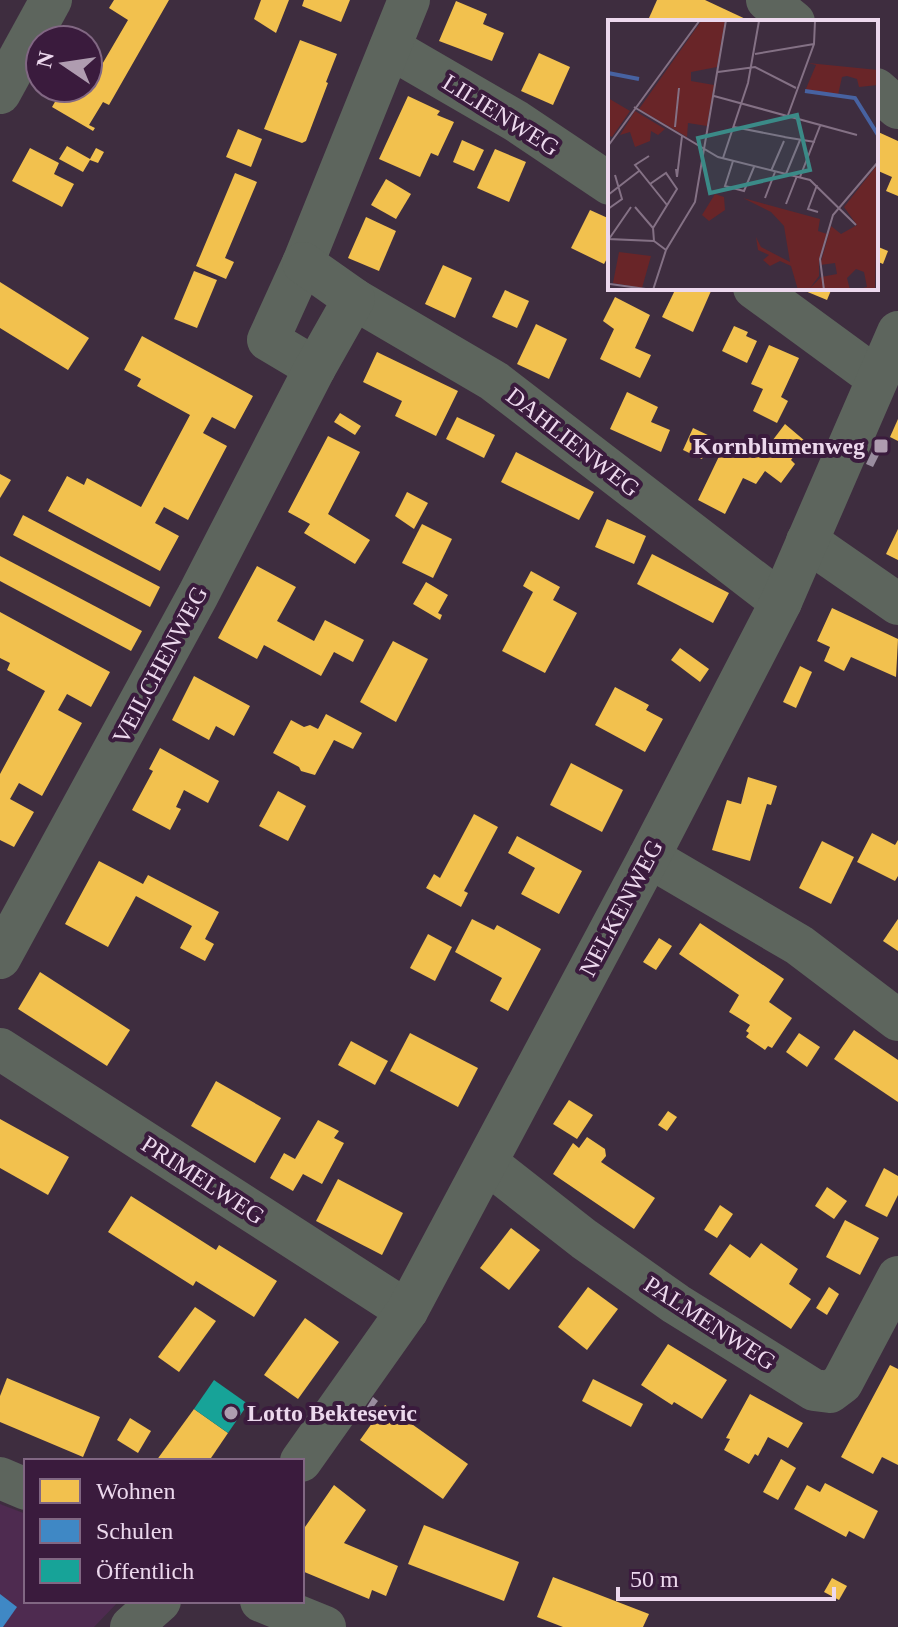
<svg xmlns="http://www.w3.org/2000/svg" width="898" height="1627" font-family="Georgia,serif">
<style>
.built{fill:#4e2b50}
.homes{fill:#f2c14e}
.schools{fill:#3f88c5}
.public{fill:#17a398}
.building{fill:#998d9f}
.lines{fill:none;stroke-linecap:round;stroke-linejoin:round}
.minor{stroke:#5d655d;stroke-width:42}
.poi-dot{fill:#af9cb0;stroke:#3a1b3d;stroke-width:3}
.labels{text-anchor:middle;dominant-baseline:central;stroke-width:8;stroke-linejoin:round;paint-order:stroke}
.street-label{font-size:24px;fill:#ecd8ed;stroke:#3a1b3d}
.poi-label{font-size:24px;font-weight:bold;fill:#ecd8ed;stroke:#3a1b3d;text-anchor:end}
.inset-river{fill:none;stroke:#4762a1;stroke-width:4}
.inset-road{fill:none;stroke:#847185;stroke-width:2}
.view{fill:#3b8a87;fill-opacity:0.15;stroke:#3b8a87;stroke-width:4}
.inset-edge{fill:none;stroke:#ecd8ed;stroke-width:4}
</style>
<rect width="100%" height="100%" fill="#3e2d3f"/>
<polygon class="built" points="0,1504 26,1514 26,1601 119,1601 94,1627 0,1627"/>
<g class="homes">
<polygon points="114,0 169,0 109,105 103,102 89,125 95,128 93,131 52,107 63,88 88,88 88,67 97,73 128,20 109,8"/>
<polygon points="261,0 289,0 276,33 254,19"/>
<polygon points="304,0 350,0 341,22 302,6"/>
<polygon points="657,0 705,0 752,22 658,22 649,18"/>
<polygon points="456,1 487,14 483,24 504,33 492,61 439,41"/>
<polygon points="300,40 337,54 326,82 328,83 306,141 302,143 264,129"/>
<polygon points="539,53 570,67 553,105 521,91"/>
<polygon points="408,96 440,111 437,115 454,122 438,156 431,153 420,177 379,159"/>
<polygon points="238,129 262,139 251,167 226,157"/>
<polygon points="876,131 898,141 898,196 886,191 892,177 876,170"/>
<polygon points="462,140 484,150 474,171 453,162"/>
<polygon points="67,146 90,159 96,148 104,152 98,163 90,160 83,172 59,159"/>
<polygon points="30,148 59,163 54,174 74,184 62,207 12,181"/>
<polygon points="495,149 526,162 509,202 477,188"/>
<polygon points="235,173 257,182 225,258 234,262 226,279 196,266"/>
<polygon points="386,179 411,194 396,219 371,205"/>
<polygon points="590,210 610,219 610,253 604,264 571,248"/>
<polygon points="366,217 396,231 379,271 348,258"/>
<polygon points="876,246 888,251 883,264 876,261"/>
<polygon points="443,265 472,278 455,318 425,304"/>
<polygon points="194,271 217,280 197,328 174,319"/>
<polygon points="0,282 89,338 68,370 0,328"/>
<polygon points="676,288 704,288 711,291 693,332 662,317"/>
<polygon points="798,288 832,288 827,300"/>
<polygon points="505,290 529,301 517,328 492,317"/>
<polygon points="615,297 650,315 635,348 651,355 640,378 600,359 614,329 603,321"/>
<polygon points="536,324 567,339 549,379 517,364"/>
<polygon points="734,326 748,332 746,336 757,341 747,363 722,351"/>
<polygon points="142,336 253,396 235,429 212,417 203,433 227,446 188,520 164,507 155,523 179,536 160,571 48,511 67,476 84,485 87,478 141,507 190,415 137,386 141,379 124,370"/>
<polygon points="769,345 799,358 781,397 788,401 777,423 753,411 763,389 751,384"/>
<polygon points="377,352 458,391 436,436 395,416 402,401 363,382"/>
<polygon points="627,392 658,407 651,422 670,430 661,452 610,429"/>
<polygon points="340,413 361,426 355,435 334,422"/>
<polygon points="457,417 495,435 484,458 446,439"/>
<polygon points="898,419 898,441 890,437"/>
<polygon points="785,424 805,441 791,460 795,464 781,483 765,471 756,484 743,478 725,514 698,500 724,446 741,453 751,444 763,453"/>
<polygon points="693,428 712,437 702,459 683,450"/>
<polygon points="328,436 360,452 328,514 370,540 355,564 304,533 310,524 288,512"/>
<polygon points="516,452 594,492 579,520 501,482"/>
<polygon points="0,474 11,480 0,498"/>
<polygon points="407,492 428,503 414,529 395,516"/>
<polygon points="23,515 160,587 150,607 13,535"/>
<polygon points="607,519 646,536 634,564 595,547"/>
<polygon points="422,524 452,539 433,578 402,563"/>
<polygon points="898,529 898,560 886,554"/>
<polygon points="652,554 729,593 713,623 637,584"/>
<polygon points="0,556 142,631 131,651 0,581"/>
<polygon points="257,566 296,587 277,621 314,641 325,620 364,640 353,662 334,652 321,676 264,645 257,659 218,638"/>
<polygon points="531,571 560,587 553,600 577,613 545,673 502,651 533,592 523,586"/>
<polygon points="426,582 448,595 438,613 442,615 440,620 413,604"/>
<polygon points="832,608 898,639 896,677 851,657 844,671 824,661 830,647 817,641"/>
<polygon points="0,612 110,672 91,707 67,694 58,710 82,723 42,796 19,783 10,799 34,812 14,847 0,840 0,774 45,691 7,670 10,663 0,658"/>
<polygon points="393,641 428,659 396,722 360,702"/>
<polygon points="680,648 709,669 700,682 671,660"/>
<polygon points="800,666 812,672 796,708 783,702"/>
<polygon points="194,676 250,706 234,736 216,726 209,740 172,720"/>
<polygon points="615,687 649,705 646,710 663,719 645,752 595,725"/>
<polygon points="326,714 362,733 353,749 334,740 315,775 301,771 299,767 273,753 291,720 304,727 310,725 318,729"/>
<polygon points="160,748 219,781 208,803 184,790 176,807 181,809 170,830 132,810 153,771 149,769"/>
<polygon points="571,763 623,790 602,832 550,805"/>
<polygon points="748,777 777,786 771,805 767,804 750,861 712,850 727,800 741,804"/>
<polygon points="278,791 306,806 288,841 259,826"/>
<polygon points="474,814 498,827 464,891 468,893 461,907 426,888 434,874 440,878"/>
<polygon points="872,833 895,845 898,840 898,876 895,881 857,862"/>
<polygon points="517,836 582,871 559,914 521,894 535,868 508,853"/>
<polygon points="822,841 854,857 831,904 799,888"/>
<polygon points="99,861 143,884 148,875 219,912 205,939 214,944 205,961 180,948 192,926 136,896 108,947 65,924"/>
<polygon points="472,919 494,930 497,925 541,949 508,1011 490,1001 502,978 455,952"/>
<polygon points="898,919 898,951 883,941"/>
<polygon points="700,923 784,979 769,1002 792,1018 772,1048 768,1046 765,1050 746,1037 749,1033 746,1031 750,1025 729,1012 739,995 679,954"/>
<polygon points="428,934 452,947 435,981 410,968"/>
<polygon points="659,938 672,946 656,970 643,962"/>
<polygon points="40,972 130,1030 107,1066 18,1009"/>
<polygon points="854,1030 898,1060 898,1102 834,1059"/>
<polygon points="410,1033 478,1068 458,1107 390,1071"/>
<polygon points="799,1033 820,1047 807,1067 786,1052"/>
<polygon points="351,1041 388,1061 375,1085 338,1065"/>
<polygon points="216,1081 281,1118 255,1163 191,1126"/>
<polygon points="569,1100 593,1115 577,1139 553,1124"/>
<polygon points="668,1111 677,1117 667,1131 658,1125"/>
<polygon points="0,1119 69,1157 48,1195 0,1168"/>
<polygon points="318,1120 339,1131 334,1138 344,1143 322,1184 303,1174 293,1191 270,1178 284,1153 295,1159"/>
<polygon points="587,1137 605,1149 606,1156 601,1162 655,1198 634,1229 553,1174 573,1143 579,1148"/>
<polygon points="884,1168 898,1176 898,1195 887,1217 865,1206"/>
<polygon points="338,1179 403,1213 382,1255 316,1221"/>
<polygon points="827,1187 847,1201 834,1219 815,1206"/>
<polygon points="131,1196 216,1250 219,1245 277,1281 254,1317 196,1281 193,1286 108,1232"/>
<polygon points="720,1205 733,1214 717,1238 704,1230"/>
<polygon points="845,1220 879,1238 860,1275 826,1257"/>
<polygon points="511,1228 540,1250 509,1290 480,1268"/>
<polygon points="761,1243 798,1269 789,1284 811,1299 791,1329 709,1274 730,1244 750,1258"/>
<polygon points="588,1287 618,1309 587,1350 558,1327"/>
<polygon points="829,1287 839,1294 827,1315 816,1308"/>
<polygon points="195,1307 216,1321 179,1372 158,1357"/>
<polygon points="305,1318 339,1342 298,1399 264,1375"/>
<polygon points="668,1344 727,1380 702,1419 674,1402 672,1405 641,1385"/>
<polygon points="890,1365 898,1369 898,1465 882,1457 873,1474 841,1457"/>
<polygon points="7,1378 100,1417 83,1457 0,1422 0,1396"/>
<polygon points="593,1379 643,1404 631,1427 582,1401"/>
<polygon points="750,1394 803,1423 788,1448 768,1437 758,1456 755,1454 749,1464 724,1450 730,1439 726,1438"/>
<polygon points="385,1405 468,1464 443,1499 360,1440"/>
<polygon points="194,1409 228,1433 209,1461 156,1461"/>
<polygon points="130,1418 151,1431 138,1453 117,1440"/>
<polygon points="781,1459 796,1468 778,1500 763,1492"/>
<polygon points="825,1483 878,1511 864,1539 849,1531 846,1537 794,1509 807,1485 820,1492"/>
<polygon points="334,1485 366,1510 344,1543 398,1566 386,1596 372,1590 369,1599 302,1571 302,1527 305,1527"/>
<polygon points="424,1525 519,1562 504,1601 408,1564"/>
<polygon points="553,1577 649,1614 643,1627 563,1627 537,1617"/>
<polygon points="832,1578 847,1586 839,1600 824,1592"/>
</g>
<polygon class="schools" points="0,1594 17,1607 3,1627 0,1627"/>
<polygon class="public" points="214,1380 248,1404 228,1433 194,1409"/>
<g class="building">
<polygon points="873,449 880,453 873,467 866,464"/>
<polygon points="373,1397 378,1401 369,1413 365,1410"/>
</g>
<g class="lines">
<g class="minor">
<polyline points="767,0 794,22"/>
<polyline points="390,48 516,121 610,184"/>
<polyline points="876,89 898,108"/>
<polyline points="0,93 51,0"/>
<polyline points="754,288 877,378"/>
<polyline points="354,299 494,381 781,602"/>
<polyline points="315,368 268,340 303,263 409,0"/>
<polyline points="807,541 898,604"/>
<polyline points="649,857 799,945 898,1020"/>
<polyline points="0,958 198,595 315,368 354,299 303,263"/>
<polyline points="0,1049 407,1311"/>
<polyline points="487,1163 584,1239 676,1304 814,1390 830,1392 842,1383 898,1277"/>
<polyline points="301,1461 407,1311 649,857 781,602 898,332"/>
<polyline points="0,1478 26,1489"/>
<polyline points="261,1601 325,1627"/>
<polyline points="131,1627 160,1601"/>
</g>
</g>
<g class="poi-dot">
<rect x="873" y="438" width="16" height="16" rx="4"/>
<circle cx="231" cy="1413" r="8"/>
</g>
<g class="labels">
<g class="street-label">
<text transform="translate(501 115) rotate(32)">LILIENWEG</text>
<text transform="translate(573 442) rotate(38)">DAHLIENWEG</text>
<text transform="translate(160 665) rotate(-62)">VEILCHENWEG</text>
<text transform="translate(621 908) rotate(-62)">NELKENWEG</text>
<text transform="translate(203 1180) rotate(33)">PRIMELWEG</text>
<text transform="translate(710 1323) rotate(33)">PALMENWEG</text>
</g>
<g class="poi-label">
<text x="865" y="446">Kornblumenweg</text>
<text x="247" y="1413" text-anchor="start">Lotto Bektesevic</text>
</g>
</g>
<g transform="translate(608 20)">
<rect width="270" height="270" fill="#3e2d3f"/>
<path d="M94 0H117L109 47 83 52V61L106 65 99 106 80 103 79 117 31 89ZM200 43 270 50V65L251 67 249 59 239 56 234 57 230 75 197 71 208 45ZM0 78 22 91 4 117 0 115ZM27 91 57 109 50 115 43 111 42 121 27 127 22 112 12 115ZM270 144 267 270H247L259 267 256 252 248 249 239 258 242 270H190L183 246 172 241 162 246 155 240 161 235 150 230 148 217 153 227 182 242 176 206 163 192 135 178 212 199 210 211 219 214 211 239V256L202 268 213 257 229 254 227 243 212 245 223 206 233 214 249 205 236 187ZM107 174 116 177 117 190 101 201 94 195ZM11 232 43 236 34 268 5 263Z" fill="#692528"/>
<path class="inset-river" d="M0 53 31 59M197 71 247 78 270 115"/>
<path class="inset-road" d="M138 0H267M147 34 206 24M110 52 147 47 188 68M106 76 249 115M26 87 110 137 202 160 248 205M180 95 206 24 207 1M67 107 71 68M126 107 177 117M176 117 207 122M0 126 92 0M41 136 27 145 59 185M115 138 140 63 151 1M125 141 117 166 136 171 146 147M68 149 69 157 74 116M163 151 176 121M178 154 192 120M192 157 212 106M42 164 58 153 69 169 45 208M209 165 200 189 210 192M0 175 31 151M157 178 167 152M178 184 189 156M23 187 1 219 46 221M27 187 45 208 46 221 58 230M0 189 14 179 7 155M2 264 45 270M45 270 58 230 87 182 118 0M216 270 212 239 225 195 270 142"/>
<path class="view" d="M189 95 202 150 102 173 90 118Z"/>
<rect width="270" height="270" class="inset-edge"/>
</g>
<rect x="24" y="1459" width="280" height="144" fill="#3a1b3d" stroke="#816783" stroke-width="2"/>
<rect x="40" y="1479" width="40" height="24" fill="#f2c14e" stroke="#816783" stroke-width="2"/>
<text x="96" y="1499" font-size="24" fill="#ecd8ed">Wohnen</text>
<rect x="40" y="1519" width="40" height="24" fill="#3f88c5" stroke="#816783" stroke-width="2"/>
<text x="96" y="1539" font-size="24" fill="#ecd8ed">Schulen</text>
<rect x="40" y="1559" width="40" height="24" fill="#17a398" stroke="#816783" stroke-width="2"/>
<text x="96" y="1579" font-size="24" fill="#ecd8ed">Öffentlich</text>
<g transform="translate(64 64) rotate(283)"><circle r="38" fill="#3a1b3d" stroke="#816783" stroke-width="2"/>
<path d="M0-6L14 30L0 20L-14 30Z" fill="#af9cb0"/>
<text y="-12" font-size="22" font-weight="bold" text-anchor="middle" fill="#ecd8ed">N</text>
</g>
<path d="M618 1587v12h216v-12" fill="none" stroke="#ecd8ed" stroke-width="4"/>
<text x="630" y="1587" font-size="24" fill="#ecd8ed" stroke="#3a1b3d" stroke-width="6" paint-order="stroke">50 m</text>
</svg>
